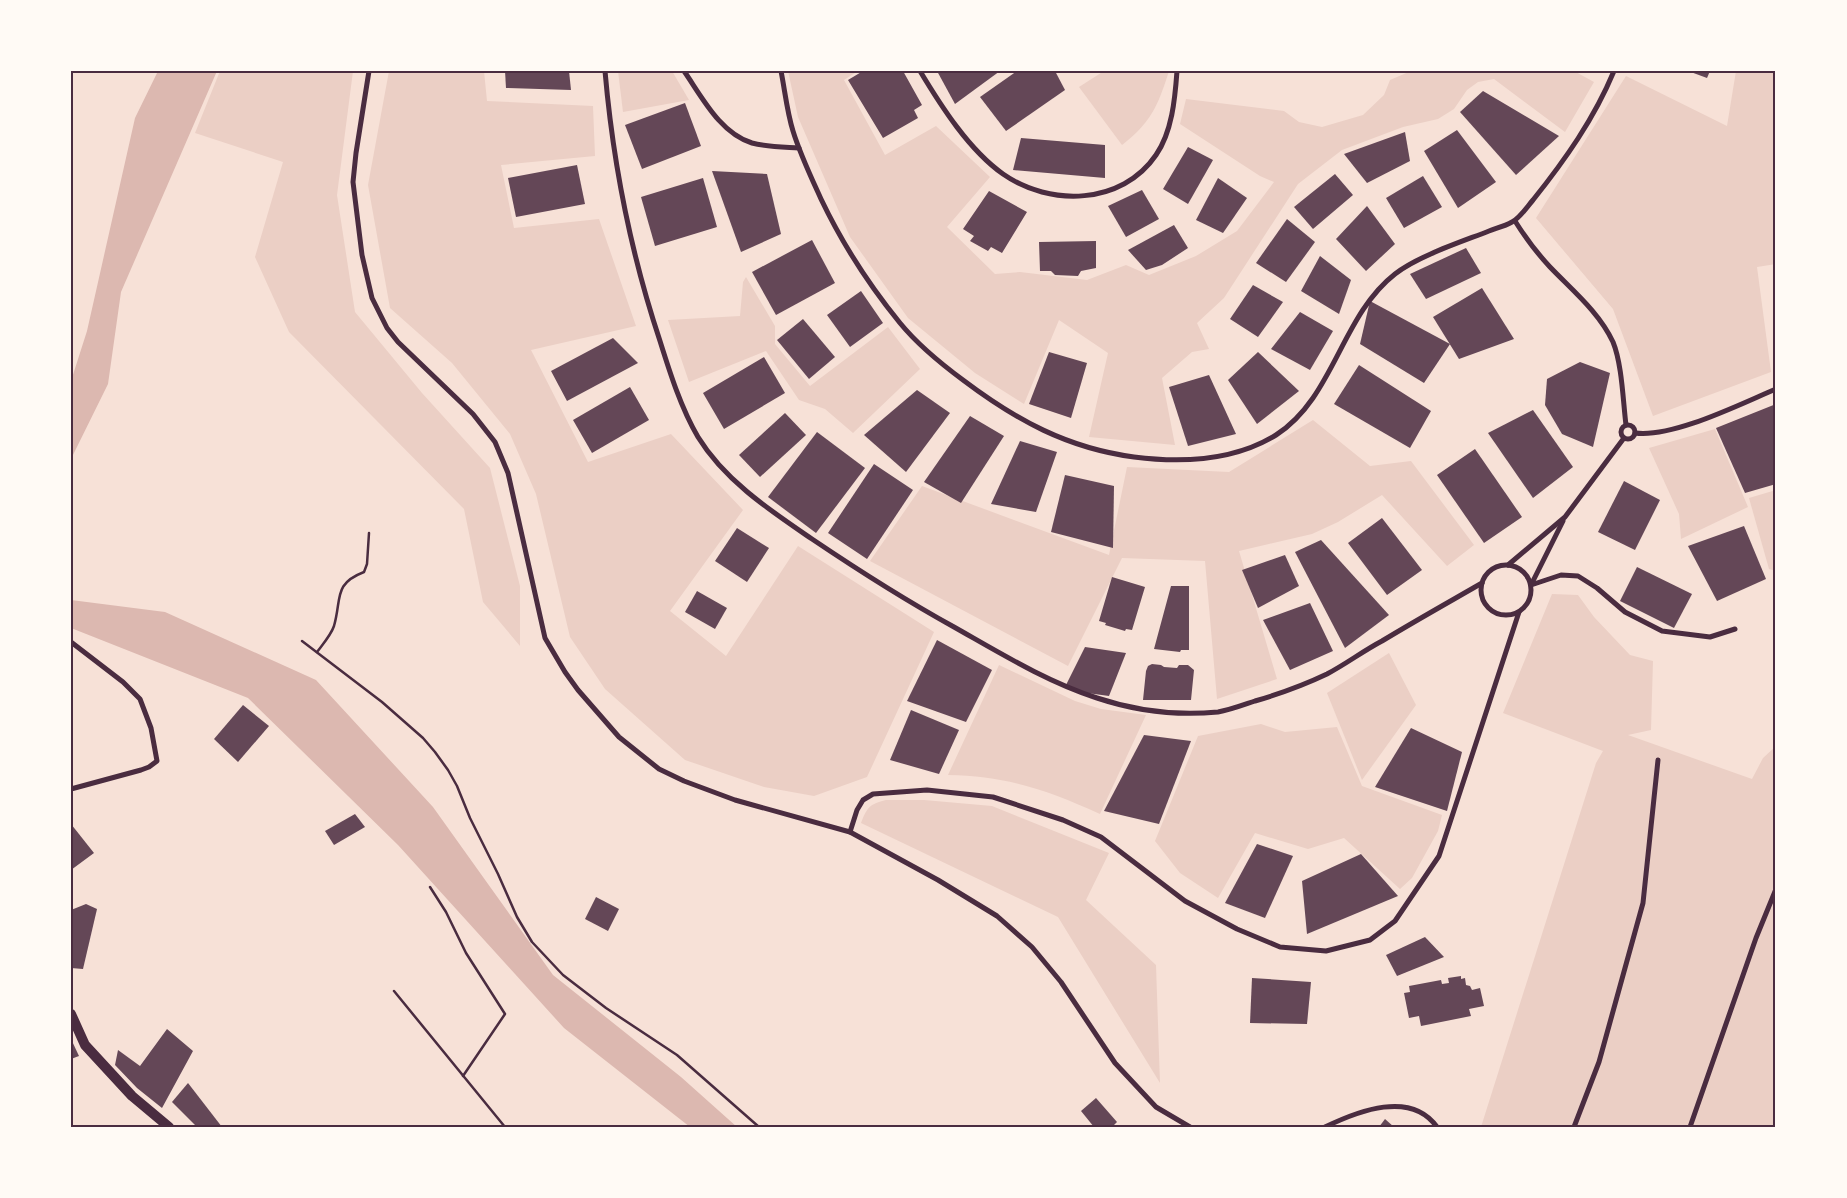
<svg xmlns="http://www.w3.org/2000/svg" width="1847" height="1198" font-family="'DejaVu Sans',sans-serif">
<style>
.green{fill:#ebcfc5}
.water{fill:#dcb8b0}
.building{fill:#644757}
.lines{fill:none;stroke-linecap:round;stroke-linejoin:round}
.path{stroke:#4a2c40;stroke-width:2.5}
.minor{stroke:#4a2c40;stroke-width:5}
.secondary{stroke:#4a2c40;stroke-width:10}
.neatline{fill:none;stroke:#4a2c40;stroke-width:2}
</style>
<rect width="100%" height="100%" fill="#f7e1d7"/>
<g class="green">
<polygon points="220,71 353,71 337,195 355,312 422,393 490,468 520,586 520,646 483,602 464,509 289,332 255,257 283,162 195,133"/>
<polygon points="389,71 484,71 487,101 593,106 595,156 501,165 514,228 599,219 636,326 531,350 588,462 671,434 743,510 670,611 726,656 798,546 934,632 867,777 814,796 764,787 685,760 605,689 570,637 536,494 510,434 452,363 390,308 368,185"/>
<polygon points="618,71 672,71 689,100 623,112"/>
<polygon points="788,71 858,71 844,80 885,155 936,126 990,177 947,227 995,274 1020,272 1087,280 1126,265 1149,275 1196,256 1237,231 1274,182 1260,176 1180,124 1186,99 1284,111 1299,122 1322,127 1363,115 1384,95 1390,80 1411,71 1574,71 1594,82 1565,132 1494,79 1478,82 1467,90 1454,109 1438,119 1403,127 1342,150 1298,184 1224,298 1197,323 1209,349 1192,352 1162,378 1175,445 1089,437 1108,353 1059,320 1024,404 975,373 908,318 850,237 798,117"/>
<path d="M1104 71H1169C1158 106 1151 122 1122 145L1079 87Z"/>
<polygon points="1736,71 1776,71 1776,264 1757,267 1771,372 1653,416 1613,309 1536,218 1626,76 1727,126"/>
<polygon points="746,277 775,326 775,344 810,386 888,327 920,369 853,433 825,409 799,400 766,351 689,382 668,320 740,316 743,282"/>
<polygon points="1313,420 1370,466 1411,461 1474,545 1447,566 1382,495 1338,522 1312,534 1239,551 1277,679 1217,699 1205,561 1122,558 1068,666 870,561 922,486 1109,555 1127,467 1229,472"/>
<polygon points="1715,429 1748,507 1681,539 1679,514 1649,448"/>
<polygon points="1776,490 1776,571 1769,569 1749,498"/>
<polygon points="1552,594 1578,595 1594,617 1630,655 1653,661 1651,730 1628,735 1752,779 1763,758 1776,746 1776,1127 1481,1127 1596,763 1603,751 1503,713"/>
<polygon points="1389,653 1416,705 1362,780 1327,693"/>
<path d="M999 665 1075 701 1101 709 1146 715 1100 814C1048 790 1007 776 948 775Z"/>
<polygon points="1261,724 1285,732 1337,727 1362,786 1442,815 1438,831 1412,878 1400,889 1344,838 1308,849 1255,833 1218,898 1180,873 1155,841 1198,736"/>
<path d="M886 800H924L992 806 1109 853 1086 900 1156 965 1160 1083 1058 917 861 823C867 807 870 804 886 800Z"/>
</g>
<g class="water">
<polygon points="158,71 217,71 121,292 108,384 71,459 71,381 87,331 135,118"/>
<polygon points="71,600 165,612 316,680 433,807 553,975 681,1077 737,1127 690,1127 564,1028 398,845 248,698 71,628"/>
</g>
<g class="building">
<polygon points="505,71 569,71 571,90 506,88"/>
<polygon points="863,71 903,71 922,105 914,110 918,118 883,138 848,80"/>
<polygon points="937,71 1000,71 955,104"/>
<polygon points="1017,71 1055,71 1065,90 1006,131 980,97"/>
<polygon points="1688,71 1710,71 1707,78"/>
<polygon points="1483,91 1559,136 1516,175 1460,112"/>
<polygon points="685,103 701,146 642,169 625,125"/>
<polygon points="1457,130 1496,182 1458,208 1424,151"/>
<polygon points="1405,132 1410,161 1367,183 1344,154"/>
<polygon points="1021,138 1105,145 1105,178 1013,170"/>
<polygon points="1188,147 1213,160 1188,204 1163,189"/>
<polygon points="577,165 585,204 516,217 508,178"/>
<polygon points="712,171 767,174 781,234 741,252"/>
<polygon points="1335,174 1353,195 1313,229 1294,207"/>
<polygon points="1423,176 1442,207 1404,228 1386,198"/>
<polygon points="703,178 717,227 655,246 641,197"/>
<polygon points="1218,178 1247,198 1223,233 1196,220"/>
<polygon points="1142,190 1159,219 1126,237 1108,206"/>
<polygon points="989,191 1027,212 1002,253 991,247 988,251 970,241 974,236 963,229"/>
<polygon points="1367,206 1395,244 1366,271 1336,239"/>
<polygon points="1287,219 1315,242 1286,282 1256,263"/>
<polygon points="1174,225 1188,248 1162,265 1146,270 1128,250"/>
<polygon points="812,240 835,283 776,315 752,272"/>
<polygon points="1096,241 1096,268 1081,271 1078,276 1055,275 1051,271 1040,271 1039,242"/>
<polygon points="1466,248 1481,273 1426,299 1410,274"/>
<polygon points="1320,256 1351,280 1339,314 1301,291"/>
<polygon points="1253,285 1283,302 1258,337 1230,319"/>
<polygon points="1482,288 1514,339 1459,359 1433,317"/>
<polygon points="861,291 883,323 850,347 827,315"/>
<polygon points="1370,301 1450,344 1424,383 1360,344"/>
<polygon points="1300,312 1333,331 1310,370 1271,349"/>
<polygon points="803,319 835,357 809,379 777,340"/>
<polygon points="613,338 638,363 567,401 551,371"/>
<polygon points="1049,352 1087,363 1071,418 1029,404"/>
<polygon points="1258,352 1299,391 1257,424 1228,380"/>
<polygon points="764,357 785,393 724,429 703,393"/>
<polygon points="1580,362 1610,373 1593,447 1562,434 1545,405 1547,379"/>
<polygon points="1359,365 1431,411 1410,448 1334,404"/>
<polygon points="1209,375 1236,434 1188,446 1169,387"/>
<polygon points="630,387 649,420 592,453 573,420"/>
<polygon points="917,390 950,413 906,472 864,435"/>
<polygon points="1776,404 1776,484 1745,493 1716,428"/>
<polygon points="1533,410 1573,467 1533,498 1488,433"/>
<polygon points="785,413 806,435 760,477 739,455"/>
<polygon points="970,416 1004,436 961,503 924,482"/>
<polygon points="817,432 865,468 816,533 768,497"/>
<polygon points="1020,441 1057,452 1036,512 991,504"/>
<polygon points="1475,449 1522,517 1484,543 1437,475"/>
<polygon points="874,464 913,490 867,559 828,533"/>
<polygon points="1065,475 1114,486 1113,548 1051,532"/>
<polygon points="1624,481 1660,500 1635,550 1598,532"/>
<polygon points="1382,518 1422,570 1387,595 1348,543"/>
<polygon points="1744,526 1766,579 1717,601 1688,546"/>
<polygon points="737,528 769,548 747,582 715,561"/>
<polygon points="1321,540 1389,615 1345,648 1295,552"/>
<polygon points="1285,555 1299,586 1258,608 1242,570"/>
<polygon points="1637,567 1692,594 1674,628 1620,601"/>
<polygon points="1112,577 1145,587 1132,630 1126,629 1125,631 1105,625 1106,623 1099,621"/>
<polygon points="1171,586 1189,586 1189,650 1181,650 1180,652 1154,649"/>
<polygon points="697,591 727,608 715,629 685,612"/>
<polygon points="1310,603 1333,651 1290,670 1263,620"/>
<polygon points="937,640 992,670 966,722 907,701"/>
<polygon points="1085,647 1126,653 1109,696 1087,693 1066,685"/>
<polygon points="1152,664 1161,665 1164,667 1177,668 1179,665 1188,665 1194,670 1191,700 1143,700 1146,671 1148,666"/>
<polygon points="243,705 269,726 238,762 214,739"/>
<polygon points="911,710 959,730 939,774 890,760"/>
<polygon points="1411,728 1462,752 1447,811 1375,787"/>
<polygon points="1144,735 1191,741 1159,824 1104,811"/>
<polygon points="355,814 365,827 334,845 325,831"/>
<polygon points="71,824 94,853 71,870"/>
<polygon points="1257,844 1293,856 1265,918 1225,903"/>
<polygon points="1361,854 1398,896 1307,934 1302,881"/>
<polygon points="596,897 619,909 608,931 585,919"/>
<polygon points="86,904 97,909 83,969 71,968 71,910"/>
<polygon points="1425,937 1444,957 1397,976 1386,955"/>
<polygon points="1461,976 1461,979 1465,978 1466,985 1470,986 1472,990 1480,988 1484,1006 1469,1009 1471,1016 1421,1026 1419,1016 1409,1018 1404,993 1410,992 1409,986 1441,980 1442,984 1449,983 1448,978"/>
<polygon points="1252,978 1311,982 1307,1024 1250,1023"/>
<polygon points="167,1029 193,1051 162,1108 137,1088 115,1065 118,1050 140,1066"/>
<polygon points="71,1039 79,1056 71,1059"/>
<polygon points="188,1083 222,1127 197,1127 172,1102"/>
<polygon points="1096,1098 1117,1122 1112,1127 1094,1127 1081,1111"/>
<polygon points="1385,1119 1394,1127 1379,1127"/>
</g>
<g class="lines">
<g class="path">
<polyline points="302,641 382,702 423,738 435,752 448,770 457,786 470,818 498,874 517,917 532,942 563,975 606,1008 677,1055 759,1127"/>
<path d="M317 652C323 644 331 635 334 626 342 598 333 584 364 572L367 564 369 533"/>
<polyline points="430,887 446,912 466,953 505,1014 463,1076"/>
<polyline points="394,991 505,1127"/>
</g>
<g class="minor">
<polyline points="369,71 356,153 353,182 362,255 372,298 387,328 398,342 473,414 495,442 508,473 545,638 565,672 578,690 619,737 659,769 684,781 735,800 850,832 938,880 997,916 1032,947 1061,982 1115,1063 1156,1107 1190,1127"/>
<path d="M605 71C613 163 631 254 660 341 670 373 681 408 698 437 725 481 771 511 812 539 858 570 905 600 954 627 1000 653 1047 682 1097 698 1136 711 1177 716 1218 712 1230 710 1243 705 1255 701 1279 694 1304 685 1327 674 1346 664 1363 651 1382 641 1415 621 1449 602 1482 583"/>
<path d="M684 71C702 97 720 133 752 143 767 147 783 147 799 148"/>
<path d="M781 71C785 91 787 112 793 131 800 154 811 177 821 199 842 243 869 285 900 323 918 345 940 363 963 380 1016 420 1067 448 1134 457 1181 463 1234 461 1276 435 1334 398 1341 316 1395 274 1418 256 1461 242 1489 231 1497 228 1505 226 1512 222 1520 218 1527 207 1533 200 1565 160 1594 119 1614 71"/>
<path d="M920 71C941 106 969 150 1003 174 1050 207 1122 205 1156 155 1172 132 1175 99 1177 71"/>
<path d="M1515 221C1525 237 1537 253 1550 267 1572 290 1599 312 1613 342 1622 364 1623 401 1626 425"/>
<circle cx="1628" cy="432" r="7"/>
<path d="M1635 433C1673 438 1740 404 1776 389"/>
<polyline points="1508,565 1565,517 1624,438"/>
<circle cx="1506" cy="590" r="25"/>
<polyline points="1531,585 1561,575 1578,576 1597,588 1625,612 1662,631 1710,637 1735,629"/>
<polyline points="1531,585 1563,521"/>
<polyline points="71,642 123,682 140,699 151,728 157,761 149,767 141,770 71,789"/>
<polyline points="850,832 857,810 863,800 873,794 927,790 993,797 1063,820 1101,837 1185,901 1237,929 1280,947 1326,951 1370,940 1395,921 1439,856 1519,612"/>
<path d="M1325 1127C1358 1111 1411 1090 1437 1127"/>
<polyline points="1574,1127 1599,1062 1643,903 1658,760"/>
<polyline points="1690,1127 1756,938 1776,889"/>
</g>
<polyline class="secondary" points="71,1014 85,1045 132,1096 169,1127"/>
</g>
<rect width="1847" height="1198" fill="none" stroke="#fffaf5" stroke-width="145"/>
<rect x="72" y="72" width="1702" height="1054" class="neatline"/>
</svg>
